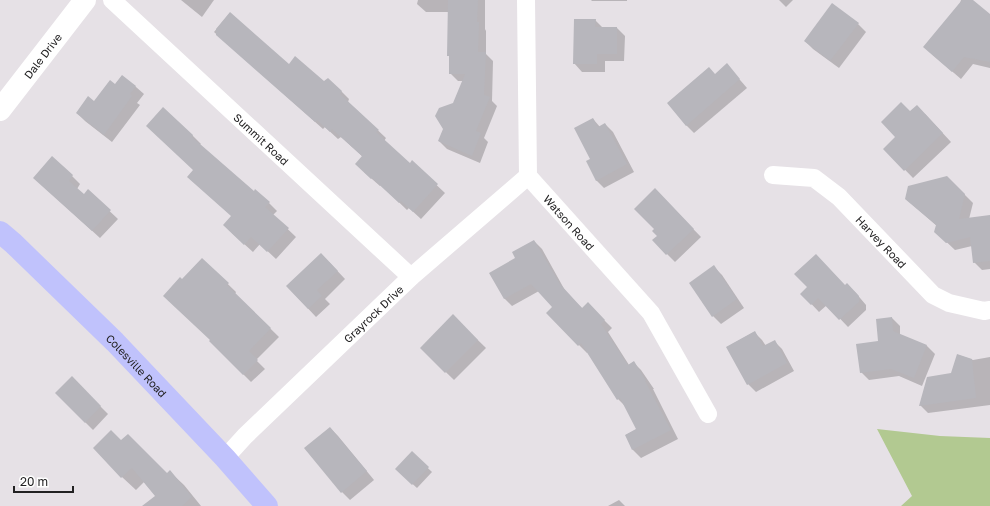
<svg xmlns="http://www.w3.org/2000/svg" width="990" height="506" font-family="'Golos Text',sans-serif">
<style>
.green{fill:#b2c991}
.shadow{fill:#0003}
.building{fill:#b7b6bc}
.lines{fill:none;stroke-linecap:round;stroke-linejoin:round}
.minor{stroke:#fff;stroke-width:18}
.tertiary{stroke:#fff;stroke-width:22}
.trunk{stroke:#c0c2fc;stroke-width:22}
.labels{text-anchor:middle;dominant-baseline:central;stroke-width:3;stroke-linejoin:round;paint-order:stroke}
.street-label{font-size:11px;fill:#222122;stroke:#fff}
</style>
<rect width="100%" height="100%" fill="#e6e1e6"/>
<polygon class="green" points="877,429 940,436 990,438 990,506 901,506 912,496"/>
<g class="shadow">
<polygon points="181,0 214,0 202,17"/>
<polygon points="418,0 485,0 485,29 486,31 486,54 493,61 492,101 497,106 484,138 488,142 480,163 447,149 439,141 463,81 458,81 450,73 450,57 448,55 449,12 426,12 417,4"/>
<polygon points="591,0 627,0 627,1 592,1"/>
<polygon points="779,0 793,0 786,7"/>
<polygon points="961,0 972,0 990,16 990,68 973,64 961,79 933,55 960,4"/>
<polygon points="230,13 289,65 341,91 349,99 348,102 386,138 384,141 410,164 412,162 445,193 421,219 409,208 407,210 381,185 380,186 364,172 363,157 341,137 338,139 325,127 323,129 214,32"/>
<polygon points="595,20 603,28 617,28 625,36 624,61 605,61 605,72 582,72 574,63"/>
<polygon points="858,24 866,32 839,68 813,49 805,41"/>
<polygon points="734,73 747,88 694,133 686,125 715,75"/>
<polygon points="122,76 136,87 144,94 137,103 140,105 112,142 85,121 77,113 95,102 115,85"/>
<polygon points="163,109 193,136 201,144 199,145 254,193 269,203 277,211 273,215 296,237 276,259 260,244 253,252 232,233 232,216 188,177 194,170"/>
<polygon points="910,113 925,114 951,142 913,178 885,149 897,137"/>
<polygon points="593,119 600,127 605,124 613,132 634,172 604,188 596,180 592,160"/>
<polygon points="72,176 80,184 77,189 84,195 88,191 118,219 100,238 42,185"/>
<polygon points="947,177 973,203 969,219 990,216 990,269 982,270 974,262 972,246 955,250 935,231 937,226 906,199"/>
<polygon points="663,198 701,237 675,262 653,240 658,236"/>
<polygon points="534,241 542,249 567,294 583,309 588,304 612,328 608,332 629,365 633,362 641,370 654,389 653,389 678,439 641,458 633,450 626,435 637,429 626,407 618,399 588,352 587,353 547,313 554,307 539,291 512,306 504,298 517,258"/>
<polygon points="202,259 236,292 235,294 279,337 256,360 265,369 251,382 210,341 211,340 182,281"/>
<polygon points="329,262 345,279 325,299 330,304 316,317 287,286"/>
<polygon points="714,267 722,275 744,308 721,324 713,316"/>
<polygon points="845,286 855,292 866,305 866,310 848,327 827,305 819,312 802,294"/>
<polygon points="453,316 486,348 454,380 421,348"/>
<polygon points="892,318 900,326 900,335 927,346 935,354 922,386 899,376 869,380 861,372"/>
<polygon points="754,332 762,340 766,346 774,341 782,349 794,371 756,392 748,384 727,347"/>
<polygon points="958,355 973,360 990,357 990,405 928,413 920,405 952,374"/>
<polygon points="72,378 108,414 93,430 56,393"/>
<polygon points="330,428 338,436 374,480 350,500 342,492 306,448"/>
<polygon points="121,442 167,474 170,472 184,485 201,506 148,506 156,496 144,482 136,490 122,477"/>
<polygon points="412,453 432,472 417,488 396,469"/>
<polygon points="619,500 625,506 608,506"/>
</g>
<g class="building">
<polygon points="448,0 478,0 477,22 479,22 478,52 486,52 484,95 490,97 476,131 481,133 472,156 438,141 443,129 435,116 439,108 453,103 465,74 449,74 449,56 447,56"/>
<polygon points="962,0 973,0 990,14 990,62 964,57 952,72 923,47"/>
<polygon points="832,3 859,23 830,61 804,41"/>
<polygon points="230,12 289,64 295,56 324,81 328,78 342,91 340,94 379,130 376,132 410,163 412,160 438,184 413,212 401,201 399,203 372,178 371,179 355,164 362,156 332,129 330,132 317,120 315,122 216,35 216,29"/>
<polygon points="574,19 596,19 595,27 617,27 617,54 597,54 597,64 573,64"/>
<polygon points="727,63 740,79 686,126 667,103 709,67 715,74"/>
<polygon points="122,75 136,86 130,94 132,96 104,135 76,113 88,96 94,101 110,80 115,84"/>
<polygon points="901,102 910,111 917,105 943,133 904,171 883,149 895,137 881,122"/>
<polygon points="163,107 193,135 192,137 254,191 255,189 270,202 265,207 289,228 267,252 251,237 244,245 223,225 231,216 187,177 193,170 146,126"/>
<polygon points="593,118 598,127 605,123 627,164 596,181 586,161 590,159 574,128"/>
<polygon points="52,156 73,175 69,181 84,194 88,189 111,210 92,231 33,178"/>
<polygon points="947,176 965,194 959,219 990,215 990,261 973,263 970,237 946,243 934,232 936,225 905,199 908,186"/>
<polygon points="655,188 694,229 666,255 652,240 657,236 652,231 654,229 634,209"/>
<polygon points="534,240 560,284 582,308 588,302 605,320 601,324 628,365 634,361 646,381 645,381 671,430 632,450 625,435 636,429 620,398 617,400 581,343 578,346 546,313 552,307 531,284 504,299 489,273 515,258 512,252"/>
<polygon points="321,253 338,271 317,290 322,296 308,309 286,286"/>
<polygon points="816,254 845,285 847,283 859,296 859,302 839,320 818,298 811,305 800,294 807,287 794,274"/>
<polygon points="202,258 229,283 227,285 271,328 249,351 258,360 243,375 209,341 210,340 163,296 180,277 182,279"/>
<polygon points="714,265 737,299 712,317 689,283"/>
<polygon points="453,314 478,340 445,373 420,348"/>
<polygon points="892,317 893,331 927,345 914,378 891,369 860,373 856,344 878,341 876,319"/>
<polygon points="755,331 763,346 775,340 787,363 747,385 726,347"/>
<polygon points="957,354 972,359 976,398 919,406 927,377 951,373"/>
<polygon points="72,376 101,406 85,423 55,393"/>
<polygon points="330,427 367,471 341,493 304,448"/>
<polygon points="111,430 121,440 128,434 167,473 170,470 192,497 182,506 142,506 155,496 132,468 121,478 93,448"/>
<polygon points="412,451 429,467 412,485 395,469"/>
</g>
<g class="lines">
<g class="minor">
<path id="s1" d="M112 0 411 277"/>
<path id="s2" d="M526 0 528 176 651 313 708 414"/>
<path id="s3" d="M773 175 814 178 839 197 933 295 949 303 984 311 990 310"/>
<path id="s4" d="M225 458 245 436 411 277 528 176"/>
</g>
<path class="tertiary" id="s5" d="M0 110 58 35 85 0"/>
<path class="trunk" id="s6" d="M0 232 13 243 115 342 225 458 267 506"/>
</g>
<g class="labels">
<g class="street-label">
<text stroke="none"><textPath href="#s5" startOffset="69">Dale Drive</textPath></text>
<text stroke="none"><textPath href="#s1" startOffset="204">Summit Road</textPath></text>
<text stroke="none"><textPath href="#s2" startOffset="238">Watson Road</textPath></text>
<text stroke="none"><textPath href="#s3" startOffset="134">Harvey Road</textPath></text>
<text stroke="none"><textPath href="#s4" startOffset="207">Grayrock Drive</textPath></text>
<text stroke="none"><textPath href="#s6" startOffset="191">Colesville Road</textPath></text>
</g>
</g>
<path d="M14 486v6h59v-6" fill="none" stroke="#222122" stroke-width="2"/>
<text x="20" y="486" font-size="12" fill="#222122" stroke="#ffffff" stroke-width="3" paint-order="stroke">20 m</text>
</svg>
